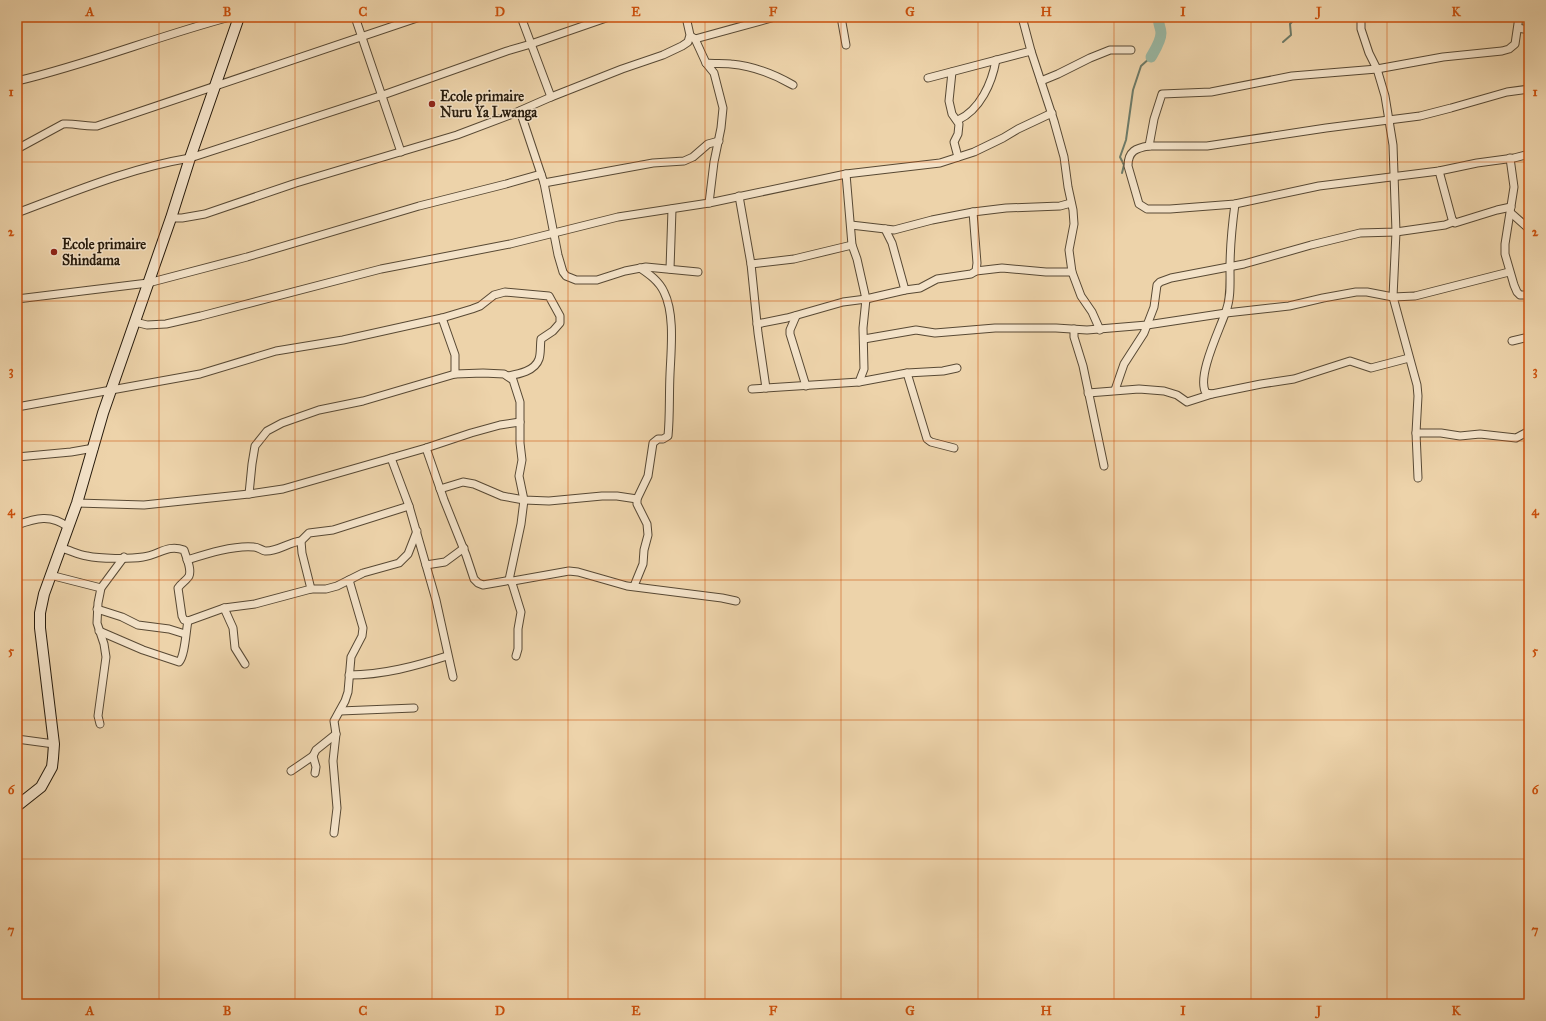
<svg xmlns="http://www.w3.org/2000/svg" width="1546" height="1021" font-family="'IM FELL Great Primer',serif">
<style>
.lines{fill:none;stroke-linecap:round;stroke-linejoin:round}
.stream{stroke:#6c7a68;stroke-width:2}
.river{stroke:#9ab9a5;stroke-width:11}
.street-casing{stroke:#584934;stroke-width:9}
.secondary-casing{stroke:#271b0c;stroke-width:12}
.street{stroke:#f3e2c8;stroke-width:7}
.secondary{stroke:#f3e2c8;stroke-width:10}
.grid{fill:none;stroke:#cb500c;stroke-width:1;stroke-opacity:0.55}
.poi-dot{fill:#8f2418;stroke:#f3e2c8;stroke-width:1.5}
.labels{text-anchor:middle;dominant-baseline:central;stroke-width:3;stroke-linejoin:round;paint-order:stroke}
.poi-label{font-size:14px;font-weight:bold;fill:#271b0c;stroke:#f3e2c8;text-anchor:start}
.neatline{fill:none;stroke:#cb500c;stroke-width:1.5}
.grid-label{font-size:13px;text-anchor:middle;font-weight:bold;fill:#cb500c}
</style>
<rect width="100%" height="100%" fill="#edd3aa"/>
<filter id="stains"><feTurbulence type="fractalNoise" baseFrequency=".005" numOctaves="4"/><feColorMatrix values="0 0 0 0 .2 0 0 0 0 .09 0 0 0 0 .02 0 0 0 .5 -.17"/></filter>
<radialGradient id="worn" r=".72"><stop offset=".6" stop-color="#630" stop-opacity="0"/><stop offset="1" stop-color="#630" stop-opacity=".3"/></radialGradient>
<g class="lines">
<g class="stream">
<polyline points="1283,42 1291,35 1290,24 1296,17"/>
<polyline points="1122,173 1124,165 1120,157 1126,140 1133,90 1141,66 1151,57"/>
</g>
<path class="river" d="M1151 57C1155 50 1161 41 1161 33 1161 27 1157 23 1159 17"/>
<g class="street-casing">
<g id="street">
<polyline points="355,17 401,152"/>
<polyline points="521,17 551,97"/>
<polyline points="841,17 846,45"/>
<polyline points="1022,17 1031,51 1054,121 1064,157 1068,187 1073,210 1074,224 1069,250 1072,272 1081,296 1092,312 1100,330"/>
<polyline points="1361,17 1361,29 1369,53 1377,69 1385,96 1393,145 1396,232 1393,297 1417,385 1418,396 1416,433 1418,478"/>
<polyline points="17,19 25,17"/>
<polyline points="1518,28 1529,30"/>
<polyline points="692,37 695,39 775,17"/>
<polyline points="695,39 706,63 714,73 723,108 721,128 714,162 709,203"/>
<path d="M706 63C714 64 723 63 731 64 752 66 774 74 793 85"/>
<polyline points="952,72 949,101 952,114 959,124 958,134 954,142 958,157"/>
<polyline points="928,78 1031,51"/>
<path d="M17 81C89 64 158 36 230 17"/>
<polyline points="1041,81 1058,74 1090,58 1110,50 1131,50"/>
<path d="M1529 89 1507 92 1451 108 1420 116 1326 128 1207 146H1149C1136 148 1128 151 1128 166L1139 204 1147 209H1170L1235 204 1319 186 1439 171 1477 163 1514 158 1529 154"/>
<polyline points="520,111 544,183 558,255 563,272 566,276 576,280 597,280 625,271 646,267 698,272"/>
<path d="M958 120C980 110 992 83 996 60"/>
<polyline points="1149,146 1154,119 1162,94 1211,92 1292,76 1377,69 1443,57 1502,51 1509,49 1515,44 1519,17"/>
<path d="M17 149 63 124C75 123 85 127 97 126L420 17"/>
<polyline points="1510,158 1514,187 1505,244 1505,254 1514,285 1517,292 1520,295 1529,295"/>
<polyline points="1439,171 1452,219 1455,223 1497,210 1511,207"/>
<polyline points="846,174 852,245 857,259 866,299 863,328 864,369 859,382"/>
<polyline points="544,183 653,163 684,161 693,157 708,144 719,141"/>
<polyline points="739,196 751,264 758,333 766,388"/>
<path d="M1235 204C1232 226 1230 247 1230 269 1230 283 1231 298 1226 311 1220 329 1196 377 1206 393L1212 394 1261 384 1294 379 1350 361 1371 368 1409 358"/>
<path d="M17 213C73 192 130 168 190 158L383 95 507 51 531 44 609 17"/>
<polyline points="1511,213 1529,229"/>
<polyline points="171,218 182,218 205,214 296,183 457,135 510,115 551,97 622,69 663,55 682,46 688,42 690,35 686,17"/>
<polyline points="851,225 894,230 932,220 973,212 1006,208 1060,206 1071,203"/>
<polyline points="885,229 892,243 905,290"/>
<polyline points="751,264 794,259 852,245"/>
<polyline points="670,269 672,209"/>
<polyline points="976,271 1002,268 1046,272 1072,272"/>
<polyline points="17,299 148,283 247,257 419,206 506,184 541,174"/>
<polyline points="796,316 790,330 790,334 806,386"/>
<polyline points="442,318 455,355 455,374"/>
<polyline points="135,322 147,325 166,324 201,316 381,269 510,244 618,217 709,203 846,174 940,163 974,152 1003,138 1018,129 1052,113"/>
<polyline points="757,324 787,318 843,302 866,299 905,290 920,288 937,279 971,274 976,271 977,263 973,212"/>
<polyline points="1074,329 1074,337 1083,366 1104,466"/>
<polyline points="864,339 916,330 935,333 995,328 1056,328 1087,330 1147,325 1226,313 1289,306 1323,298 1356,292 1367,292 1393,297 1415,296 1509,272"/>
<polyline points="1512,341 1529,337"/>
<polyline points="907,373 927,439 931,442 954,448"/>
<polyline points="752,389 859,382 907,373 943,371 957,368"/>
<polyline points="1115,390 1124,364 1144,333 1154,307 1157,285 1160,282 1171,278 1244,264 1311,245 1360,233 1396,232 1445,225 1453,222"/>
<polyline points="1088,393 1139,389 1164,391 1177,395 1187,402 1212,394"/>
<path d="M17 407 200 374 276 351 343 340 442 318 472 309 480 306 494 295 505 292 549 296 560 316V323L553 331 541 339C540 346 541 353 539 359 535 371 519 374 508 376"/>
<polyline points="1416,433 1441,433 1460,436 1480,434 1516,438 1529,431"/>
<polyline points="426,448 444,500 466,555 474,579 478,583 483,585 506,581 509,580 512,583 521,612 518,629 518,649 516,656"/>
<polyline points="17,457 71,452 94,448"/>
<polyline points="391,458 409,506 436,600 453,677"/>
<polyline points="440,489 463,482 474,484 502,496 524,500 549,501 602,496 617,496 637,499"/>
<polyline points="249,494 252,464 255,446 267,431 282,423 319,410 363,401 455,374 483,373 504,374 513,380 520,402 520,443 522,460 519,476 524,500 521,524 509,580 513,581 569,571 578,572 627,586 722,598 736,601"/>
<polyline points="77,503 144,505 249,494 283,489 426,448 471,433 500,425 520,422"/>
<path d="M17 525C36 518 51 514 68 527"/>
<path d="M61 548C70 550 78 555 87 556 100 559 130 559 143 557 159 555 167 544 184 550 186 557 192 569 189 576 187 580 181 583 178 588L182 616 184 620 188 621 224 608 255 604 311 589 302 553 301 541 309 533 333 530 409 506"/>
<path d="M187 560C206 554 234 545 254 547 258 547 261 550 265 551 277 552 289 542 301 541"/>
<polyline points="426,565 445,562 464,548"/>
<polyline points="50,575 101,588"/>
<path d="M634 586 643 564 644 550 648 535 647 524 637 504V499L648 476 653 443 658 439H663L668 436C670 416 669 395 670 374 671 350 675 314 664 292 659 281 649 274 640 268"/>
<polyline points="311,589 326,589 337,586 363,573 399,563 408,554 417,531"/>
<polyline points="224,608 233,628 235,648 245,664"/>
<polyline points="97,609 122,617 138,625 169,629 185,634"/>
<path d="M99 631 143 650 179 662C185 656 186 630 188 621"/>
<path d="M349 675C383 675 416 666 447 656"/>
<polyline points="340,711 414,708"/>
<polyline points="100,724 98,716 106,657 104,644 97,623 98,603 101,588 124,557"/>
<polyline points="17,739 54,744"/>
<polyline points="291,771 313,756"/>
<polyline points="315,773 316,767 313,756 316,750 336,734"/>
<polyline points="334,833 337,808 333,761 336,734 334,721 345,701 348,692 351,657 362,636 363,628 349,580"/>
</g>
</g>
<g class="secondary-casing">
<polyline id="secondary" points="17,806 41,787 52,767 53,758 54,744 40,628 40,613 44,594 77,503 103,413 171,218 190,158 239,17"/>
</g>
<use href="#street" class="street"/>
<use href="#secondary" class="secondary"/>
</g>
<path class="grid" d="M159 17V1004M295 17V1004M432 17V1004M568 17V1004M705 17V1004M841 17V1004M978 17V1004M1114 17V1004M1251 17V1004M1387 17V1004M17 162H1529M17 301H1529M17 441H1529M17 580H1529M17 720H1529M17 859H1529"/>
<g class="poi-dot">
<circle cx="432" cy="104" r="4"/>
<circle cx="54" cy="252" r="4"/>
</g>
<g class="labels">
<g class="poi-label">
<text x="440" y="96">Ecole primaire<tspan x="440" dy="16">Nuru Ya Lwanga</tspan></text>
<text x="62" y="244">Ecole primaire<tspan x="62" dy="16">Shindama</tspan></text>
</g>
</g>
<rect width="1546" height="1021" fill="none" stroke="#edd3aa" stroke-width="44"/>
<rect x="22" y="22" width="1502" height="977" class="neatline"/>
<g class="grid-label">
<text x="90" y="16">A</text>
<text x="227" y="16">B</text>
<text x="363" y="16">C</text>
<text x="500" y="16">D</text>
<text x="636" y="16">E</text>
<text x="773" y="16">F</text>
<text x="910" y="16">G</text>
<text x="1046" y="16">H</text>
<text x="1183" y="16">I</text>
<text x="1319" y="16">J</text>
<text x="1456" y="16">K</text>
<text x="11" y="96">1</text>
<text x="1535" y="96">1</text>
<text x="11" y="236">2</text>
<text x="1535" y="236">2</text>
<text x="11" y="375">3</text>
<text x="1535" y="375">3</text>
<text x="11" y="515">4</text>
<text x="1535" y="515">4</text>
<text x="11" y="655">5</text>
<text x="1535" y="655">5</text>
<text x="11" y="794">6</text>
<text x="1535" y="794">6</text>
<text x="11" y="934">7</text>
<text x="1535" y="934">7</text>
<text x="90" y="1015">A</text>
<text x="227" y="1015">B</text>
<text x="363" y="1015">C</text>
<text x="500" y="1015">D</text>
<text x="636" y="1015">E</text>
<text x="773" y="1015">F</text>
<text x="910" y="1015">G</text>
<text x="1046" y="1015">H</text>
<text x="1183" y="1015">I</text>
<text x="1319" y="1015">J</text>
<text x="1456" y="1015">K</text>
</g>
<rect width="100%" height="100%" filter="url(#stains)"/>
<rect width="100%" height="100%" fill="url(#worn)"/>
</svg>
